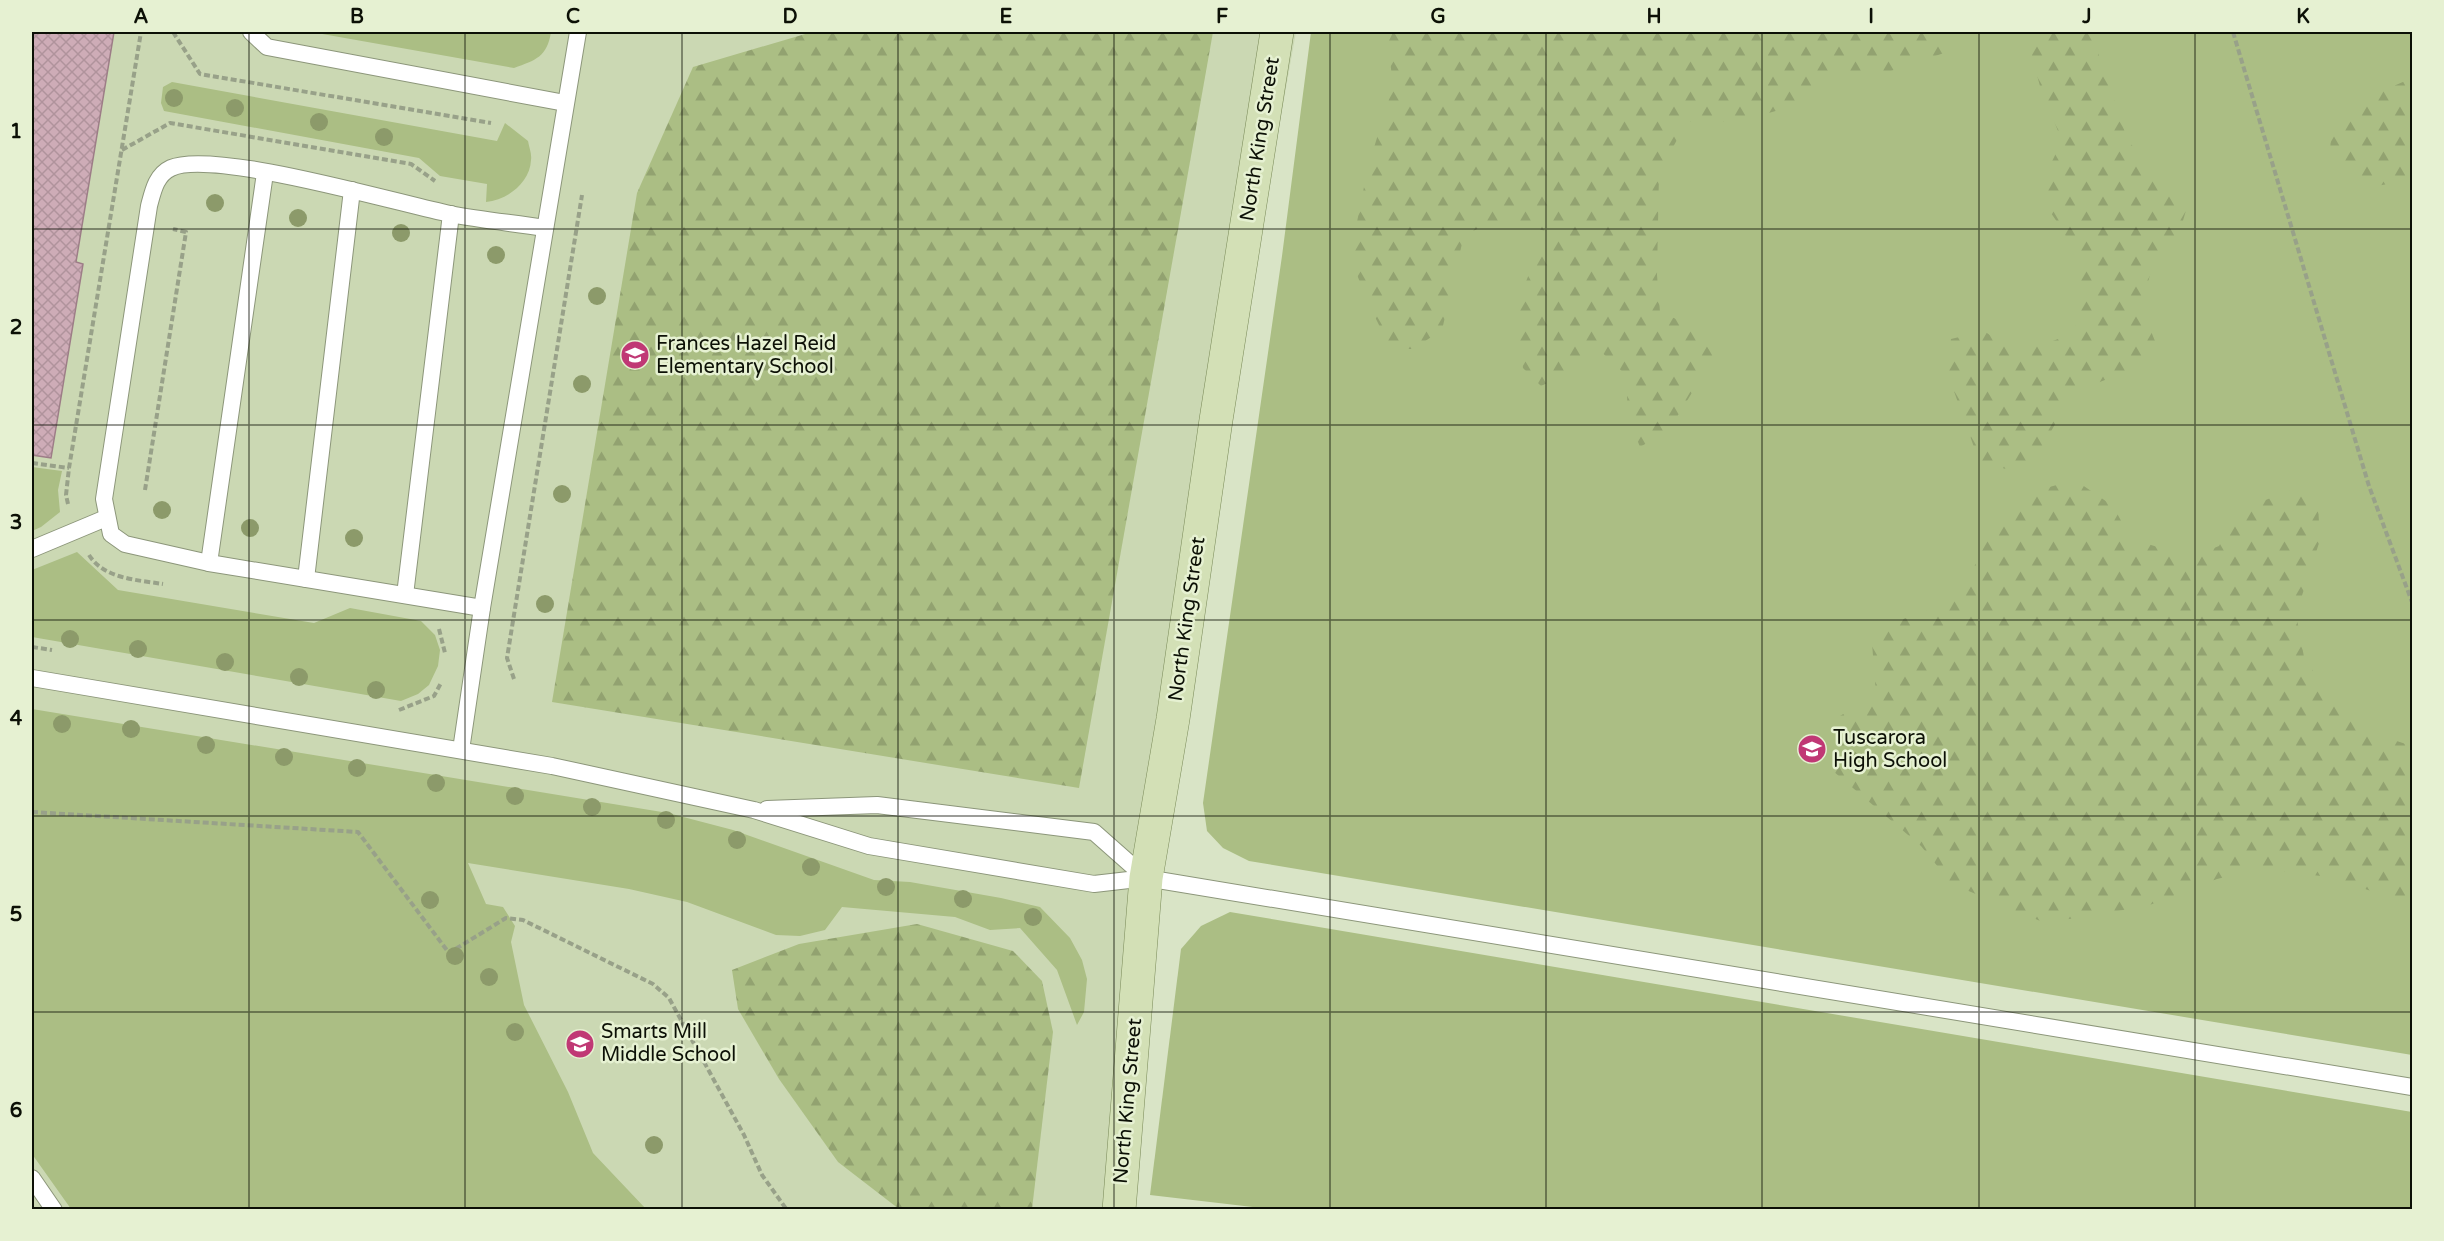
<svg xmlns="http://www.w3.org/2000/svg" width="2444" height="1241" font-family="'Varela Round',sans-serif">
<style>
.built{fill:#cbd8b3}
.green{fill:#abbe84}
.forest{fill:url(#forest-firs)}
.building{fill:url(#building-cross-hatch);stroke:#9d7d87;stroke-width:1.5}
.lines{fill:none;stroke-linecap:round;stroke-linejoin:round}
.service-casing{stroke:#8c967a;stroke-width:18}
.primary-casing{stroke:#7a8a59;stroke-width:34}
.path{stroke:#98a189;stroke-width:4;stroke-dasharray:6 3;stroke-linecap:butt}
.service{stroke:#fff;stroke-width:16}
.primary{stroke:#d3e0b6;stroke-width:33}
.tree{fill:#8c9a6a}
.grid{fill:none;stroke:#0c1006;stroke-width:1.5;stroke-opacity:0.55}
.labels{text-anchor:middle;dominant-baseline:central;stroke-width:5;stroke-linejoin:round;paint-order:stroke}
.street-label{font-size:20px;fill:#0c1006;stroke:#e6f1d2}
.poi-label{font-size:20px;fill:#0c1006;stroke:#e6f1d2;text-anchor:start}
.neatline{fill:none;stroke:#0c1006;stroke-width:2}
.grid-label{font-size:20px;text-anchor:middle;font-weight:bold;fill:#0c1006}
</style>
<defs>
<pattern id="forest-firs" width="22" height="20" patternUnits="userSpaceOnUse" patternTransform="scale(1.5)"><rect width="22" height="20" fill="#abbe84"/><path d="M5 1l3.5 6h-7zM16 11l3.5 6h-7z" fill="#92a270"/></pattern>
<pattern id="building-cross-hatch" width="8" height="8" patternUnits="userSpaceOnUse" patternTransform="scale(1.5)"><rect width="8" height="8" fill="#ceacb7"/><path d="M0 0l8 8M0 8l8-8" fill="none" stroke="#b0939c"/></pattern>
</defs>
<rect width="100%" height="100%" fill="#d9e4c6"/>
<polygon class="built" points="32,32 1296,32 1173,719 1112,1209 32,1209"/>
<g class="green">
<path d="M311 32H551C547 57 536 60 514 68Z"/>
<polygon points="1311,32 2412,32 2412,1055 1249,861 1223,848 1207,831 1203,803 1282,256"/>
<path d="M172 82 497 141 505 123 528 141C529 147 532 154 531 160 530 183 507 200 486 202L487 184 440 176 419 158 164 111 161 103 163 87Z"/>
<polygon points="32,467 62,471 58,490 60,512 41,527 32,531"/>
<polygon points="77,552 118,590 314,623 350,608 421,621 435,635 440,650 438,666 429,685 418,694 401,701 32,637 32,570"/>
<polygon points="32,709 668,813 733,830 874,880 910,882 1001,898 1040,907 1070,938 1082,960 1087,979 1084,1012 1077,1025 1057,970 1020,928 990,930 955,917 842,907 825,930 800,936 776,935 687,902 629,889 468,863 486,904 503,907 515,926 511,942 524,1005 568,1092 593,1153 646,1209 71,1209 32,1154"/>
<polygon points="1230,912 2412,1112 2412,1209 1279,1210 1150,1195 1181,949 1201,926"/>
</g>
<g class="forest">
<polygon points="812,32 1213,32 1079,788 552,702 637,193 693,67"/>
<polygon points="1393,32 1938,32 1944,53 1888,72 1832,72 1800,104 1737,122 1687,122 1659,172 1657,275 1660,312 1690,325 1717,359 1693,391 1669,430 1640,447 1628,416 1626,375 1595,346 1581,367 1541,386 1523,368 1513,313 1532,267 1557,233 1495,221 1464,235 1442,330 1413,349 1391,349 1369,305 1350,257 1368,167 1393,86 1388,43"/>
<path d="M2025 32H2091L2128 141 2187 207 2177 241 2153 264 2145 293 2146 319 2157 346 2149 363 2079 390 2059 417 2034 462 2016 472 1979 461 1946 369 1951 339 1984 331 2003 344 2042 345 2074 333C2078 305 2083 275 2072 249 2064 229 2048 210 2037 192L2062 141 2040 86Z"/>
<polygon points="2412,78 2412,180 2370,187 2354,183 2337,170 2330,150 2332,127 2350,105"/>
<polygon points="2075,480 2113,506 2131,539 2191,557 2219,546 2239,510 2297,488 2318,505 2320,540 2296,614 2304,657 2329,695 2369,732 2412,746 2412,905 2330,877 2258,869 2217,879 2147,906 2045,923 1952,884 1921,846 1833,771 1840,716 1876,694 1871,630 1935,608 1962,592 1998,517 2027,493"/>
<polygon points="917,924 1013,951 1042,981 1053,1032 1032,1209 899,1209 838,1162 779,1079 738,1009 732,970 799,944"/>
</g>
<polygon class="building" points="32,32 114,32 76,262 83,264 51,458 32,455"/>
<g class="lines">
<g class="service-casing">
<g id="service">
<polyline points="251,32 267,47 565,103"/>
<polyline points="32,549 106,518"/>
<polyline points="209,563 265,173"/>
<polyline points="306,579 352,190"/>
<polyline points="405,595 451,214"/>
<path d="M482 608 209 563 125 544 111 534 104 499 149 206C153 191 156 175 171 168 213 149 397 203 450 214 481 220 513 223 545 228"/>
<polyline points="32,678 552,766 754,810 869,846 1094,884 1146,878 2412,1087"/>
<polyline points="461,750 482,608 578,32"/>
<polyline points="767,809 877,805 1094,832 1146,878"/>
<polyline points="32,1178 54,1210"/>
</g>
</g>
<g class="primary-casing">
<polyline id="primary" points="1119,1210 1146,878 1173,719 1216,420 1277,32"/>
</g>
<g class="path">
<polyline points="173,32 200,74 491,123"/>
<polyline points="2233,32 2369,486 2412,602"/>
<polyline points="122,150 170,123 411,164 435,181"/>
<polyline points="32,463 69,468"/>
<polyline points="145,490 186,232 173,229"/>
<polyline points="68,504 66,495 69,468 141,32"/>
<path d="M89 555C104 579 138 580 163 584"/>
<polyline points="439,629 445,653"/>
<polyline points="32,647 52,650"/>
<polyline points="514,679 507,658 582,195"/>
<polyline points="399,710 434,696 441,683"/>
<polyline points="32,812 358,832 449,953 506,918 523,920 653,984 669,998 744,1135 762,1175 787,1210"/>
</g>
<use href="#service" class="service"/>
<use href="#primary" class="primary"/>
</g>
<g class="tree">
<circle cx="174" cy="98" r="9"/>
<circle cx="235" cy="108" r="9"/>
<circle cx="319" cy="122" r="9"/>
<circle cx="384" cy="137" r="9"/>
<circle cx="215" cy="203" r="9"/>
<circle cx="298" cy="218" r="9"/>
<circle cx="401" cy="233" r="9"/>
<circle cx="496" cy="255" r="9"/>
<circle cx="597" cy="296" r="9"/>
<circle cx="582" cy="384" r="9"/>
<circle cx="562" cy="494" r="9"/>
<circle cx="162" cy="510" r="9"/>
<circle cx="250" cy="528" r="9"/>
<circle cx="354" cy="538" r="9"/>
<circle cx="545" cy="604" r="9"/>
<circle cx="70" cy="639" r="9"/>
<circle cx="138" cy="649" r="9"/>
<circle cx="225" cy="662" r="9"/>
<circle cx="299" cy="677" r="9"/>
<circle cx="376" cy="690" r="9"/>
<circle cx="62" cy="724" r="9"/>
<circle cx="131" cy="729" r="9"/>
<circle cx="206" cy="745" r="9"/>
<circle cx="284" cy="757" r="9"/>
<circle cx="357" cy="768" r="9"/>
<circle cx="436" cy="783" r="9"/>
<circle cx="515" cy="796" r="9"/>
<circle cx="592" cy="807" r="9"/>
<circle cx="666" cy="820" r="9"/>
<circle cx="737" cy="840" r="9"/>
<circle cx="811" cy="867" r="9"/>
<circle cx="886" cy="887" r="9"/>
<circle cx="963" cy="899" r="9"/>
<circle cx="430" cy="900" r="9"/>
<circle cx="1033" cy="917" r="9"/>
<circle cx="455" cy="956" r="9"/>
<circle cx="489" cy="977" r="9"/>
<circle cx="515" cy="1032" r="9"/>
<circle cx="654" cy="1145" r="9"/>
</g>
<path class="grid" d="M249 32V1210M465 32V1210M682 32V1210M898 32V1210M1114 32V1210M1330 32V1210M1546 32V1210M1762 32V1210M1979 32V1210M2195 32V1210M32 229H2412M32 425H2412M32 620H2412M32 816H2412M32 1012H2412"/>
<defs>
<g id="school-disc" transform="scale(1.5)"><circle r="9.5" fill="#c03875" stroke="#e6f1d2"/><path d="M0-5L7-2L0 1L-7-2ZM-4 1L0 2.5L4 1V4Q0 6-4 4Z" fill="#fff"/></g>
</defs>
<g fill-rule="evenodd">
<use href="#school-disc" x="635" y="355"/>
<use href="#school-disc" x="1812" y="749"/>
<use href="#school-disc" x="580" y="1044"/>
</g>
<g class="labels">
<g class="street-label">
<text transform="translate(1260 139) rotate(-81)">North King Street</text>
<text transform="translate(1187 619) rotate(-82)">North King Street</text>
<text transform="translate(1128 1101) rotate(-85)">North King Street</text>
</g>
<g class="poi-label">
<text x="656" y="344">Frances Hazel Reid<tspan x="656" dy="23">Elementary School</tspan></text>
<text x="1833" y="738">Tuscarora<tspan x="1833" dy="23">High School</tspan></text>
<text x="601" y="1032">Smarts Mill<tspan x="601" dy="23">Middle School</tspan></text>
</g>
</g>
<rect width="2444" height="1241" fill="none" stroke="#e6f1d2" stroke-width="66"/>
<rect x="33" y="33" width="2378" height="1175" class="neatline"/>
<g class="grid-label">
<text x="141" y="23">A</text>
<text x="357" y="23">B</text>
<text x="573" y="23">C</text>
<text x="790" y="23">D</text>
<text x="1006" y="23">E</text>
<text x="1222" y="23">F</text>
<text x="1438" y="23">G</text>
<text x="1654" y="23">H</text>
<text x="1871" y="23">I</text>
<text x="2087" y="23">J</text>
<text x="2303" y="23">K</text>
<text x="16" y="138">1</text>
<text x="16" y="334">2</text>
<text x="16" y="529">3</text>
<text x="16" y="725">4</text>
<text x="16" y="921">5</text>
<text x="16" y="1117">6</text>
</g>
</svg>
